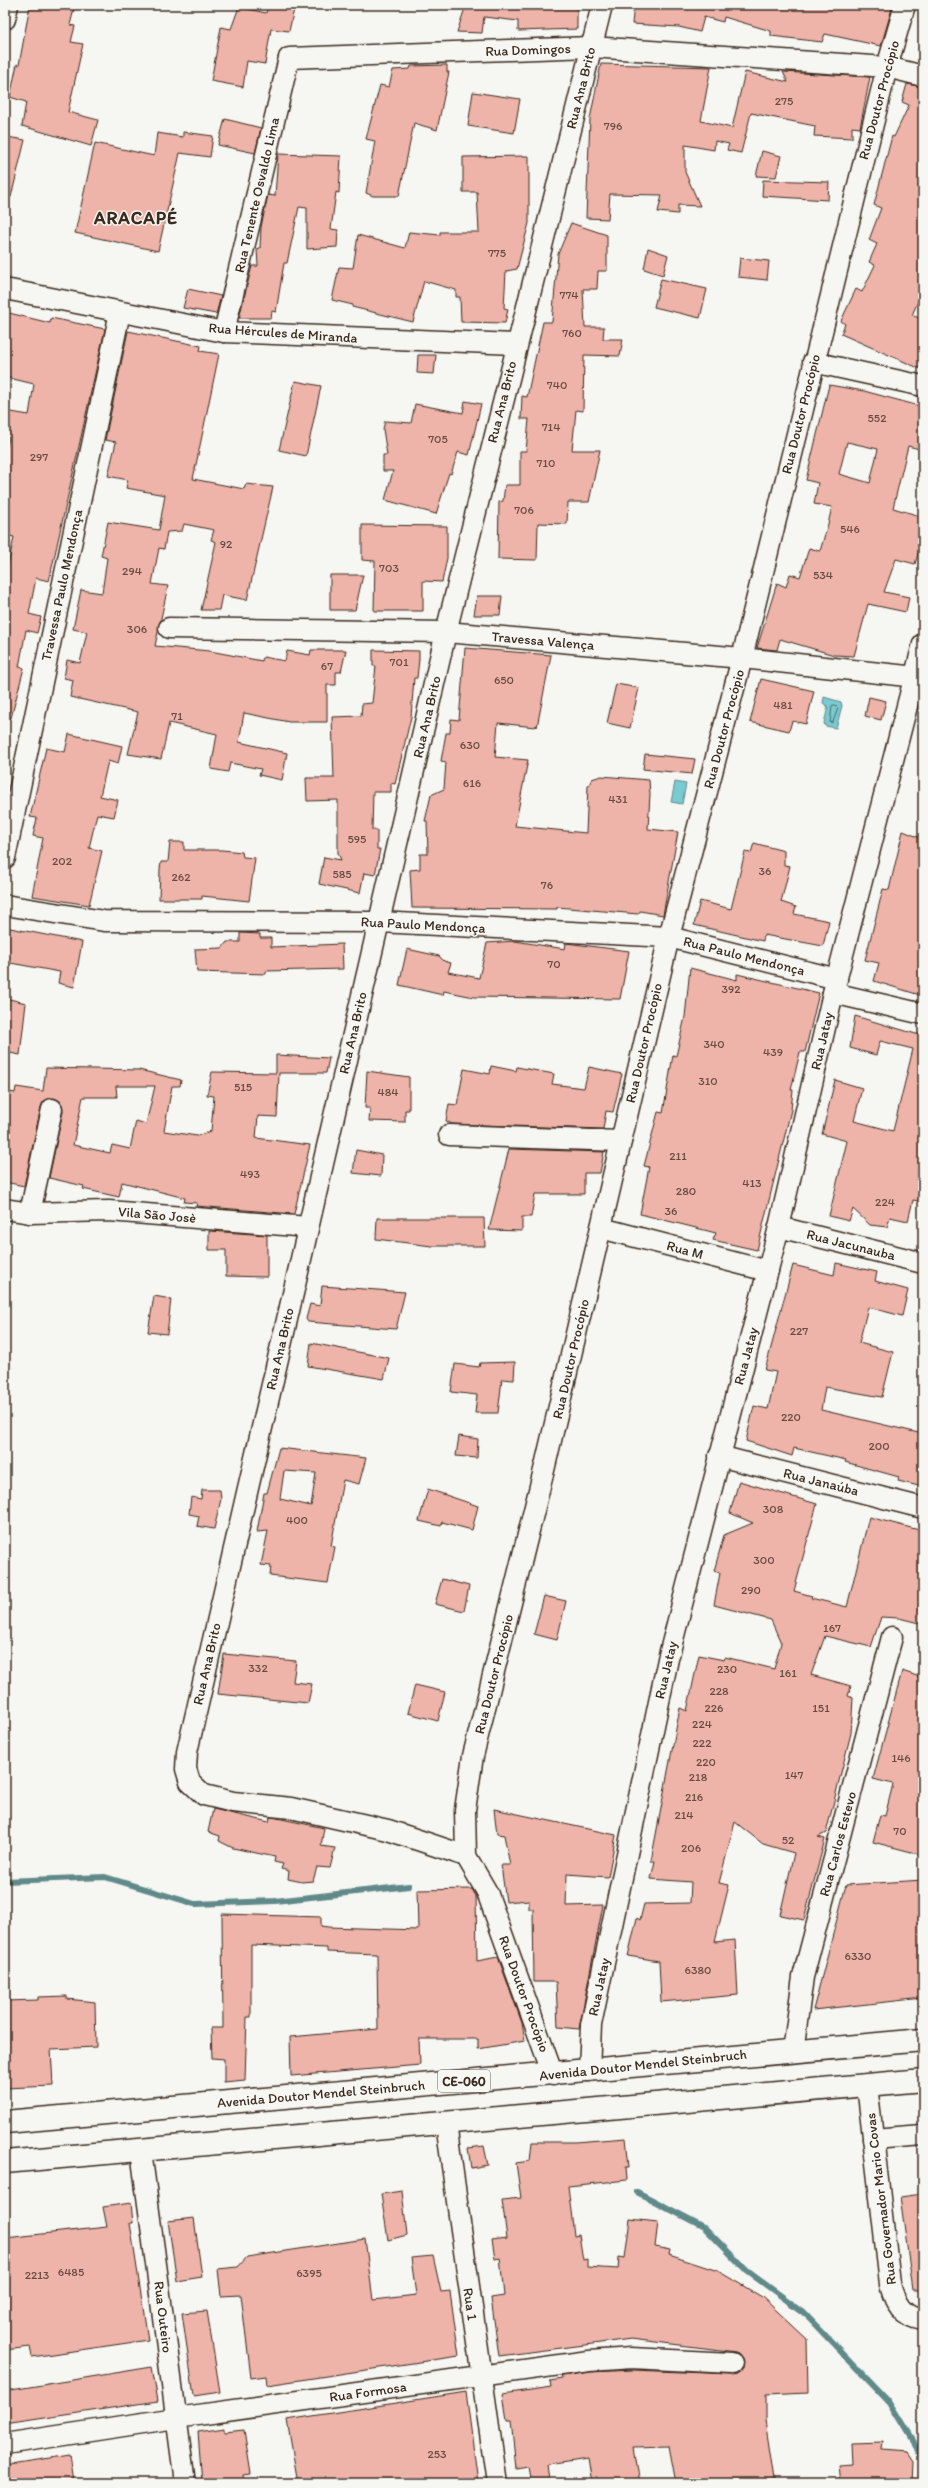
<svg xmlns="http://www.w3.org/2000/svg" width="928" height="2488" font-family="Itim,sans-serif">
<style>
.water{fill:#79cad2;stroke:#608a8a}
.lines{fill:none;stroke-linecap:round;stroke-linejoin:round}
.shore{stroke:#546a66;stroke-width:1}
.stream{stroke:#608a8a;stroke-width:6}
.building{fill:#eeb3a9;stroke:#3b2a1e;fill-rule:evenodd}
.minor-casing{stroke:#3b2a1e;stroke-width:23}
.trunk-casing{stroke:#3b2a1e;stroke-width:25}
.minor{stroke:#f6f6f2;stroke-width:20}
.trunk{stroke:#f6f6f2;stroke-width:22}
.labels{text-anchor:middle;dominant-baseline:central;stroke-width:3;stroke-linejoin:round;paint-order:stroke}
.number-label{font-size:12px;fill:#684c41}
.shield{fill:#f6f6f2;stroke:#73675e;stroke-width:1}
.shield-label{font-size:13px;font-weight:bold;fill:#3b2a1e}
.street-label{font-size:14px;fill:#3b2a1e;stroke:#f6f6f2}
.district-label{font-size:18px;font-weight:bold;letter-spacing:1px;fill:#3b2a1e;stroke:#f6f6f2}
</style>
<rect width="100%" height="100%" fill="#f6f6f2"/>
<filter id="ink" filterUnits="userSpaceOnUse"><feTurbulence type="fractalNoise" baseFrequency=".025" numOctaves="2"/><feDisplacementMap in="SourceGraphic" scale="8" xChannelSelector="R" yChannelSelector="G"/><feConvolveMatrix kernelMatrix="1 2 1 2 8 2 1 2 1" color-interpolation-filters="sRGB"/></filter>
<g filter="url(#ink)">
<g class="water">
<polygon points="824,697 841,702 842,706 836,728 825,726 824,723 828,707 823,703"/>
<polygon points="675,782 686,784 682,804 671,802"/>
</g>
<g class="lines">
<polygon class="shore" points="835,705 838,708 833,722 830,723 832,706"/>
<g class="stream">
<polyline points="5,1881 105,1877 195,1904 275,1901 409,1886"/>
<polyline points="637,2192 704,2227 747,2271 803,2312 890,2403 923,2457"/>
</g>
</g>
<g class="building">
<polygon points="30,5 75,5 70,25 75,26 71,42 83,44 68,112 98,120 91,146 22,126 26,102 10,97 17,64 19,65"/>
<polygon points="268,5 295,5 289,31 271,29 265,64 247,61 243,87 211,81 221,27 231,29 239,7 266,13"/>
<polygon points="466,5 577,5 577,29 518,31 518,21 484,17 482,33 457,32"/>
<polygon points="634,5 893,5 881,46 825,34 822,42 771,36 771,31 724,17 723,22 704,17 700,32 679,27 632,24"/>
<polygon points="601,64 711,67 701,121 732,128 745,72 788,82 783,72 870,77 860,128 852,127 852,138 814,136 815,126 751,113 741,153 727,150 729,144 715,141 714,150 685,145 685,172 700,206 678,205 678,214 658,212 662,195 610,194 608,219 586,218 590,119"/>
<polygon points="447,65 447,72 449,72 437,130 414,123 399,196 373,196 366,193 375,141 366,139 380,85 389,87 393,70 410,69 411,66"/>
<polygon points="907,84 923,87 923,290 912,315 923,320 923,370 841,334 845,324 841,321 856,289 862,292 875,265 869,262 877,244 869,240 881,208 874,205 892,136 894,137 909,105 902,102"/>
<polygon points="473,92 520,99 514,133 468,126"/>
<polygon points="225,119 261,128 255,153 218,145"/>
<polygon points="183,132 213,136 210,157 180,153 158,251 75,233 95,143 154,156 157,133 183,137"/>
<polygon points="7,137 25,140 11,197 5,197 5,148"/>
<polygon points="762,151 781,156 776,177 756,176"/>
<polygon points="278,154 341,156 339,193 336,192 331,229 338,230 337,247 307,249 307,208 299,207 287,263 284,263 276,312 272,311 271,318 239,318 252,266 258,266 257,249 260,248 261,227 268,195 275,196"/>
<polygon points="529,156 529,223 517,269 506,271 504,308 508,309 505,323 461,322 460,297 456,297 456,290 424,281 413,322 352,307 353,305 332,300 339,267 353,268 358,235 405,248 409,232 440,235 440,232 479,232 477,192 463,192 463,157"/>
<polygon points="763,180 829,182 828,200 762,196"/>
<polygon points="571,223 607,235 607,271 598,271 597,289 583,289 585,327 604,327 603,339 623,339 620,356 584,355 583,411 576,410 572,450 600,450 589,502 568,502 567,524 538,523 537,560 498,559 499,502 503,501 505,485 520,485 520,451 526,451 529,419 521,419 522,396 527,397 543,322 552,322 558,254"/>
<polygon points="648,248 668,255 663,275 644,269"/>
<polygon points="740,258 769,261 767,280 738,277"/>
<polygon points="661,279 707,289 700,318 654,307"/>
<polygon points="188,289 221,296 216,314 183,308"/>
<polygon points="5,312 50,323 51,318 105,329 49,581 36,578 29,614 41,617 37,633 26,630 19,667 24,668 11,718 5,718 5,580 14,537 5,535 5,454 9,438 5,437 5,411 29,415 34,384 5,377"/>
<polygon points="128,331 201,346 200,351 219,354 193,479 244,489 246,484 273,487 247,600 222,595 219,610 201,610 216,542 211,540 214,530 184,524 182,531 167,532 164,549 159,548 152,584 168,586 155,646 210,651 262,661 263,657 285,661 287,651 310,655 311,650 346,650 341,672 336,672 336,685 327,685 327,722 289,722 244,713 239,742 287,753 282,780 259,775 261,769 230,763 228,772 211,769 217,734 169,723 161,759 128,754 138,712 70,697 73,680 64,678 67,660 80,663 87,632 73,629 81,590 102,593 107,558 101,556 108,522 159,530 165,495 126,488 128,480 108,476 116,442 105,440"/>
<polygon points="418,355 436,355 434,374 417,373"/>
<polygon points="295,381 321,386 306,456 279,450"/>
<path d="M829 385 864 391 923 407V450L908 446 893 508 920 516V520L923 521V538L915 564 896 559 884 592 909 597 906 612 868 604 854 656 834 655 780 639 777 650 757 648 777 583 786 587 790 574 800 577 809 548 820 551 828 524 832 507 814 504 818 483 806 480ZM847 442 878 449 870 483 839 474Z"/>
<polygon points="465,401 481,404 469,455 458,452 451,474 449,473 436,514 385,500 393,471 383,471 383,455 387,455 383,429 385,421 411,423 415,404 463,413"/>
<polygon points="362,525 447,526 447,558 442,582 423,581 423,611 374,611 375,561 362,560"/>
<polygon points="330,575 363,575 355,610 330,610"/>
<polygon points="477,596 502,596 500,615 474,615"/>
<polygon points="465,648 551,655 537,727 536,725 535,727 498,723 495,757 528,760 515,826 586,833 588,786 592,779 601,776 649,780 650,794 648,829 678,832 663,915 640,911 638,914 557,907 557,909 412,908 410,870 420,869 420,854 428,854 427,821 425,821 431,795 444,789 446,762 441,761 446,733 450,733 451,719 459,720"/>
<polygon points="373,650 419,651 419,659 417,678 414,678 411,717 395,784 391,783 391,792 373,792 372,830 377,830 377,849 380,849 375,875 364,873 360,893 319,884 324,857 341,860 338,853 338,800 307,801 306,778 334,778 332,717 361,716 362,704 372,703 376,666 373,666"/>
<polygon points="761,679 814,691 806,724 792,721 789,731 750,722"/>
<polygon points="616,684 639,688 630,728 607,723"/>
<polygon points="869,697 886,701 881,720 865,716"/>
<polygon points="69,734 122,746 118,764 108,761 100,796 118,800 114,817 97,814 89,848 102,851 89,905 32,896 43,838 33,836 37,818 30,817 34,800 46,748 65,752"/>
<polygon points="645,754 695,759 692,774 643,769"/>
<polygon points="903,831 923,839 923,996 874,981 879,963 865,960 883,889 889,890"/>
<polygon points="170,842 184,842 184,850 222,850 242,852 243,857 255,858 249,901 202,896 202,899 159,899 160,869 161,862 168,862"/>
<polygon points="754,843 784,851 784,865 790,866 781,902 796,907 794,914 829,921 823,946 764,935 763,941 694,925 700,901 731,909 745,852 751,853"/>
<polygon points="5,927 82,942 74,987 58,983 60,972 5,962"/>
<polygon points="240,933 260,934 260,938 271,938 271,947 342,944 343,969 266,971 266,974 197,972 195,949 222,948 227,942 240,942"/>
<polygon points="515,941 565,949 566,943 629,951 620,999 474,997 444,991 443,995 399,985 407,949 439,956 444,961 451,963 448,972 479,978 487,943"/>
<polygon points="690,968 737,980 737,974 819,993 805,1052 800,1052 791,1090 793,1090 791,1110 757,1250 713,1240 716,1233 640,1214 649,1167 644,1166 658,1112 663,1113 673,1055 676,1056 685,1017"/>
<polygon points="5,998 26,1003 20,1055 5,1052"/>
<polygon points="855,1016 916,1034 923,1034 923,1202 913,1200 908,1221 890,1217 887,1227 870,1225 853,1209 849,1221 829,1216 847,1141 822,1134 835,1080 862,1088 854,1121 893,1131 913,1049 880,1041 876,1055 850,1048"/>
<path d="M276 1055 329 1058 326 1073H279L277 1117 258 1116 256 1138 310 1145 294 1214 196 1206 197 1203 184 1202 185 1198 122 1182 119 1197 83 1189 84 1186 49 1178 63 1111 60 1101 54 1098 44 1101 41 1107 24 1186 5 1182V1091L15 1093 16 1087 43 1091 46 1068 139 1070 181 1080 180 1086H172L164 1131 197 1136 211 1131 214 1096 207 1095 212 1072 276 1073ZM116 1086H155L146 1124 136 1121 130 1149 112 1145 110 1153 73 1145 83 1097H117Z"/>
<polygon points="491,1066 516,1071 517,1067 554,1074 552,1084 584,1088 589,1067 622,1074 613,1112 606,1111 603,1129 452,1124 446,1121 449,1104 457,1105 464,1069 490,1074"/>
<polygon points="367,1071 409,1077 409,1110 405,1110 405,1122 369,1121 370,1108 365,1108"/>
<polygon points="509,1149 604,1152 600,1173 584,1173 584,1194 535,1194 531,1217 522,1217 522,1231 489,1230"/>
<polygon points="356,1150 382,1155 381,1176 353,1173"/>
<polygon points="377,1218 484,1218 485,1246 432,1246 376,1239"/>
<polygon points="209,1231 267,1235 267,1277 226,1276 226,1250 209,1250"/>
<polygon points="836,1263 877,1272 875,1281 908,1290 902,1316 868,1307 859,1343 893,1352 882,1397 825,1387 821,1410 923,1434 923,1487 898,1481 899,1477 845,1462 846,1460 794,1448 792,1456 746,1441 754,1406 768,1409 776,1372 765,1370 793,1265 834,1275"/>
<polygon points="322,1286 405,1292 396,1329 308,1322 306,1319 310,1304 320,1306"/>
<polygon points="154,1296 171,1299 167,1334 148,1332"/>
<polygon points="311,1343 389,1358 384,1379 308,1366"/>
<polygon points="515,1362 514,1380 502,1379 498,1413 475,1413 477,1395 451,1392 455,1364 479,1367 480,1363"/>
<polygon points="459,1436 478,1439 477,1458 456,1456"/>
<path d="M279 1448 366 1458 359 1484 343 1480 331 1546 335 1547 328 1583 270 1576 271 1566 261 1565 268 1531 257 1532 264 1493H267ZM284 1471 316 1473 311 1506 280 1499Z"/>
<polygon points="739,1481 817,1504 794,1591 812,1596 811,1598 847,1607 869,1517 923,1531 923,1624 899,1618 881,1617 871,1647 825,1636 811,1675 851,1686 848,1696 853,1698 851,1733 826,1833 818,1837 825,1839 804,1920 780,1915 794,1853 763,1844 735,1822 719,1883 729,1885 715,1942 735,1940 738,1995 661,2002 659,1961 628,1956 637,1918 640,1920 644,1904 690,1903 691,1882 651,1879 655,1861 651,1861 680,1708 687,1711 699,1655 724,1660 725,1657 774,1669 781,1643 771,1620 714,1605 720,1573 714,1571 724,1535 753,1523 730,1513"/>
<polygon points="428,1489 478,1506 472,1530 442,1522 441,1526 419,1521"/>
<polygon points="202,1490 220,1490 221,1499 214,1529 197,1526 199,1516 189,1514 191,1497 201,1499"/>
<polygon points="442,1579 469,1586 464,1611 435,1604"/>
<polygon points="544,1596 566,1601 557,1640 534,1634"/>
<polygon points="224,1654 296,1661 293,1682 312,1684 308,1703 218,1694"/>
<polygon points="902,1671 923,1678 923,1855 873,1842 880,1815 885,1816 893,1784 873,1779"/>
<polygon points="415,1685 445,1692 438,1721 408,1713"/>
<polygon points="213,1809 269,1822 270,1817 277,1818 324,1828 321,1846 335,1848 330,1868 317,1867 313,1881 302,1882 288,1879 289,1871 281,1869 283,1864 274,1862 275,1857 233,1848 219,1841 220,1836 208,1832"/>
<polygon points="494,1809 616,1835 608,1877 567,1874 566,1906 603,1905 579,2029 558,2027 556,1982 534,1982 533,1909 529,1909 529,1900 506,1902 501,1865 510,1865 504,1835 497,1834"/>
<polygon points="923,1880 923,1998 813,2010 846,1885"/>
<polygon points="472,1889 476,1896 477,1961 498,1957 522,2023 525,2041 478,2049 478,2039 419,2039 420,2065 291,2076 290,2037 378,2029 377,1954 327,1952 327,1948 251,1945 251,2017 247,2017 245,2080 224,2082 224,2059 212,2058 211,2028 223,2028 222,1914 321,1917 321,1926 328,1927 418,1930 417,1890"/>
<polygon points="67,1996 67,1999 95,2002 96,2047 51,2049 53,2086 5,2088 5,2001 38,2000 38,1997"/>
<polygon points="626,2138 629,2167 626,2167 627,2180 568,2186 574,2236 579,2235 583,2260 587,2259 587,2267 618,2269 619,2257 625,2258 630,2219 658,2222 655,2247 670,2250 669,2255 718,2271 762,2297 807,2339 808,2393 766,2395 766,2420 775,2479 768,2480 768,2483 676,2483 669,2446 634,2447 640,2483 592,2483 588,2458 547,2464 549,2481 540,2483 531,2483 528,2467 516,2469 511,2420 507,2420 503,2394 551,2387 550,2381 562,2379 561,2376 590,2372 632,2370 731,2374 742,2369 742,2358 737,2352 631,2339 499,2356 491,2298 504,2296 500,2258 495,2259 492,2240 507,2238 502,2200 521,2198 516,2163 530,2161 532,2142 575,2142"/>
<polygon points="484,2146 488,2165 471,2168 468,2148"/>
<polygon points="402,2191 407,2235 388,2240 381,2194"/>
<polygon points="923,2193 923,2290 913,2290 900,2196"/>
<polygon points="131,2203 133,2223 130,2223 148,2340 32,2357 30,2347 5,2350 5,2238 107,2227 103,2207"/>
<polygon points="194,2218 202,2277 177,2281 168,2221"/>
<polygon points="365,2239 373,2300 416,2295 411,2258 433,2256 441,2292 450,2291 459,2356 267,2385 266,2376 251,2378 241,2295 221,2296 218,2269 238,2267 247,2257"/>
<polygon points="207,2311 220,2392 194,2396 182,2313"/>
<polygon points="152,2367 158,2401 5,2424 5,2391"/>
<polygon points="466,2392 478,2482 421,2483 420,2479 394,2483 298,2483 287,2420"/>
<polygon points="225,2428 225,2432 244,2430 251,2474 244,2475 245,2483 202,2483 198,2432"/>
<polygon points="883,2442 882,2450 908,2452 914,2461 913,2483 840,2483 838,2465 851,2464 850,2443"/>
<polygon points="70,2455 74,2483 5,2483 5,2465"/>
</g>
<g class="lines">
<g class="minor-casing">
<g id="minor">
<polyline points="5,19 8,5"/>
<polyline points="5,289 224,332 516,344"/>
<polyline points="224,332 289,58 591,47 887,67 923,76"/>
<polyline points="813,362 923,386"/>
<polyline points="169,628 446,632 742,658 916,677"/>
<polyline points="5,858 120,312"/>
<polyline points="5,905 104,921 379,922 669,937 837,979"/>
<polyline points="833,993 923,1014"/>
<polyline points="449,1135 621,1141"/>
<polyline points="5,1209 30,1213 109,1211 308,1227"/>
<polyline points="30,1213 52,1109"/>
<polyline points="779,1227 923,1263"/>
<polyline points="601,1228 768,1271"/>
<polyline points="719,1456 923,1508"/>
<polyline points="466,1856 388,1830 291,1808 233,1802 204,1795 190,1782 186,1769 187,1752 446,632 602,5"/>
<polyline points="793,2052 803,1977 892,1637"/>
<polyline points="589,2071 591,2025 668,1659 779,1227 833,993 923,644"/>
<polyline points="553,2075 487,1892 466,1856 465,1810 473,1756 545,1466 669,937 742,658 887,67 905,5"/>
<path d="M867 2085 890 2284C895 2303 902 2317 923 2320"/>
<polyline points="446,2124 497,2483"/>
<polyline points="873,2139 923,2135"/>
<polyline points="141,2151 185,2483"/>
<polyline points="5,2444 176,2418 589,2361 631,2358 732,2363"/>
</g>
</g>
<g class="trunk-casing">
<g id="trunk">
<path d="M5 2122C311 2097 617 2069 923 2040"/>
<polyline points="5,2162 923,2080"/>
</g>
</g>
<use href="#minor" class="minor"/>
<use href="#trunk" class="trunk"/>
</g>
</g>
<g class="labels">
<g class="number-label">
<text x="784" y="101">275</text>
<text x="613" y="126">796</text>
<text x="497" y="253">775</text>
<text x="569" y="295">774</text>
<text x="572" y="333">760</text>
<text x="557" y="385">740</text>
<text x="877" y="418">552</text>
<text x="551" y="427">714</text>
<text x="438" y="439">705</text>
<text x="39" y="457">297</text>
<text x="546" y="463">710</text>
<text x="524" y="510">706</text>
<text x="850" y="529">546</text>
<text x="226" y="544">92</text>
<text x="389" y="568">703</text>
<text x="132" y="571">294</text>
<text x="823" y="575">534</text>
<text x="137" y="629">306</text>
<text x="399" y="662">701</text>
<text x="327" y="666">67</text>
<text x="504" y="680">650</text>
<text x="783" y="705">481</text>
<text x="177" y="716">71</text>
<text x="470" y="745">630</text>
<text x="472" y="783">616</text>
<text x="618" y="799">431</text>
<text x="357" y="839">595</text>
<text x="62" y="861">202</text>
<text x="765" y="871">36</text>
<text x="342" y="874">585</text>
<text x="181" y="877">262</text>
<text x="547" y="885">76</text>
<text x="554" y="964">70</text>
<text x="731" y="989">392</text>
<text x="714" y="1044">340</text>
<text x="773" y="1052">439</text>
<text x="708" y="1081">310</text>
<text x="243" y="1087">515</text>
<text x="388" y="1092">484</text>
<text x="678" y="1156">211</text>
<text x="250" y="1174">493</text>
<text x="752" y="1183">413</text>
<text x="686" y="1191">280</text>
<text x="885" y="1202">224</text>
<text x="671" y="1211">36</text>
<text x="799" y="1331">227</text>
<text x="791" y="1417">220</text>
<text x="879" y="1446">200</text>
<text x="773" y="1509">308</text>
<text x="297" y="1520">400</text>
<text x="764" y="1560">300</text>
<text x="751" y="1590">290</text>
<text x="832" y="1628">167</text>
<text x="258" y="1668">332</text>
<text x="727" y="1669">230</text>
<text x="788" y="1673">161</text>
<text x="719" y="1691">228</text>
<text x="714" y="1708">226</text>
<text x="821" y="1708">151</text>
<text x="702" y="1724">224</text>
<text x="702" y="1743">222</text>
<text x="901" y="1758">146</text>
<text x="706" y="1762">220</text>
<text x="794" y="1775">147</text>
<text x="698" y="1777">218</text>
<text x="694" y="1797">216</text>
<text x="684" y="1815">214</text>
<text x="900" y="1831">70</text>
<text x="788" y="1840">52</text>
<text x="691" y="1848">206</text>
<text x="858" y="1956">6330</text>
<text x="698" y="1970">6380</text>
<text x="71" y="2272">6485</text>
<text x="309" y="2273">6395</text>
<text x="37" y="2275">2213</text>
<text x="437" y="2454">253</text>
</g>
<rect class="shield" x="438" y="2070" width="52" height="22" rx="3"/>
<g class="shield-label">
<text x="464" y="2081">CE-060</text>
</g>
<g class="street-label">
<text transform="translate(528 50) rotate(-2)">Rua Domingos</text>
<text transform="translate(581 88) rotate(-76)">Rua Ana Brito</text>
<text transform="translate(879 100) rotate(-75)">Rua Doutor Procópio</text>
<text transform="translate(257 195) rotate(-77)">Rua Tenente Osvaldo Lima</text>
<text transform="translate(283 333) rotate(4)">Rua Hércules de Miranda</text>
<text transform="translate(502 402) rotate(-76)">Rua Ana Brito</text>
<text transform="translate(801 414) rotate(-76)">Rua Doutor Procópio</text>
<text transform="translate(62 585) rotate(-78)">Travessa Paulo Mendonça</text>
<text transform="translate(543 641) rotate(5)">Travessa Valença</text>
<text transform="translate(427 717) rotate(-77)">Rua Ana Brito</text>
<text transform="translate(724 729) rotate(-75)">Rua Doutor Procópio</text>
<text transform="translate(423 925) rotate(3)">Rua Paulo Mendonça</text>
<text transform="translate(744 956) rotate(14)">Rua Paulo Mendonça</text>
<text transform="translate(353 1033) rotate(-77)">Rua Ana Brito</text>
<text transform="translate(822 1041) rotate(-77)">Rua Jatay</text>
<text transform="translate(644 1043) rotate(-77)">Rua Doutor Procópio</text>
<text transform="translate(157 1215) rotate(5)">Vila São Josè</text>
<text transform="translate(851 1245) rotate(14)">Rua Jacunauba</text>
<text transform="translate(685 1250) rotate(15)">Rua M</text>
<text transform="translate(280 1349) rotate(-77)">Rua Ana Brito</text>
<text transform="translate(746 1356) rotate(-75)">Rua Jatay</text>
<text transform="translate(571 1359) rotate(-77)">Rua Doutor Procópio</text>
<text transform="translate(821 1482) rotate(14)">Rua Janaúba</text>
<text transform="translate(207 1664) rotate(-77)">Rua Ana Brito</text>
<text transform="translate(666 1670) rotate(-77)">Rua Jatay</text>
<text transform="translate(494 1674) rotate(-76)">Rua Doutor Procópio</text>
<text transform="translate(838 1844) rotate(-75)">Rua Carlos Estevo</text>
<text transform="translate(599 1987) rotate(-78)">Rua Jatay</text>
<text transform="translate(524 1994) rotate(70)">Rua Doutor Procópio</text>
<text transform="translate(643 2065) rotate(-6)">Avenida Doutor Mendel Steinbruch</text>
<text transform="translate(321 2094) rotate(-5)">Avenida Doutor Mendel Steinbruch</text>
<text transform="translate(881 2199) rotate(-97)">Rua Governador Mario Covas</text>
<text transform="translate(470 2304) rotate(82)">Rua 1</text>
<text transform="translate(163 2317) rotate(83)">Rua Outeiro</text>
<text transform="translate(368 2392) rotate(-8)">Rua Formosa</text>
</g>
<g class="district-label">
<text x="136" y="218">ARACAPÉ</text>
</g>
</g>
<rect width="928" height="2488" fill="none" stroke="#f6f6f2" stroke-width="20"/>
<rect x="10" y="10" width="908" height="2468" fill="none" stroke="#3b2a1e" stroke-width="1.5" filter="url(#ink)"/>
</svg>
